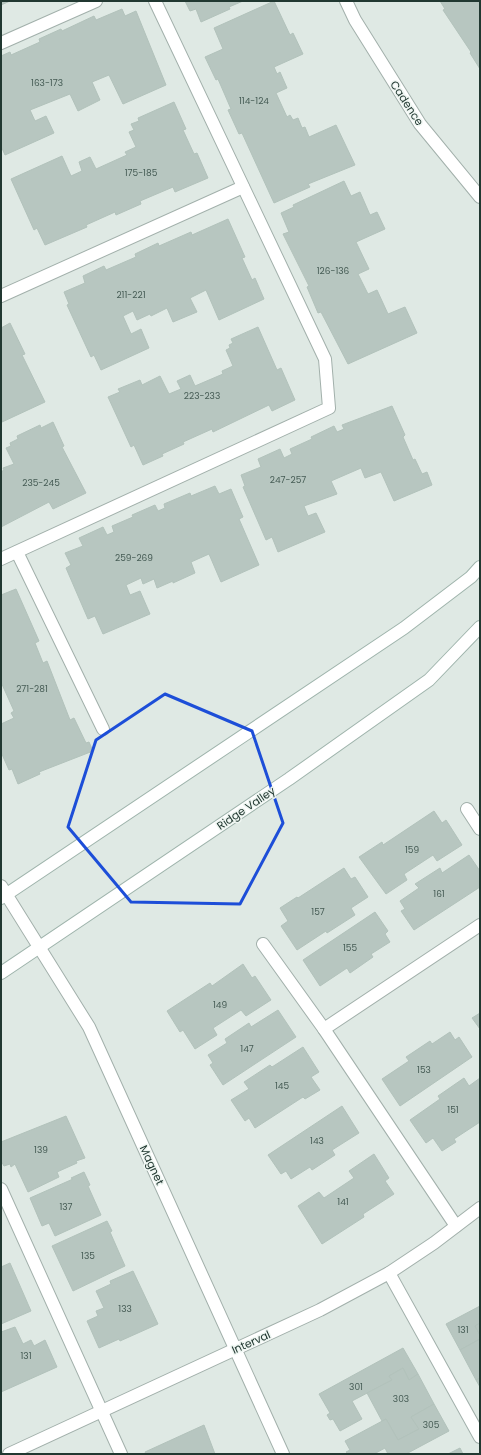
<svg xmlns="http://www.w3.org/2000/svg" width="481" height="1455" font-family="Poppins,sans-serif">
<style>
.building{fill:#b7c6c0;stroke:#b2c2bb}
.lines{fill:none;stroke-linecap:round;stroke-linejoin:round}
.lane-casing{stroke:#a2b0ab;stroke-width:14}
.street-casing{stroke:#a2b0ab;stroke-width:14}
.secondary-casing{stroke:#9fb4ac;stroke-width:14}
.lane{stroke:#fff;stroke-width:12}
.street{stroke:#fff;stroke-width:12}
.secondary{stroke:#fff;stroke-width:12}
.marked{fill:none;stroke:#1d4ed8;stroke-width:3;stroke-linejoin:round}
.labels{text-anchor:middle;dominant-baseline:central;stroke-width:3;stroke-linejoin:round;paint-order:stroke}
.number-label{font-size:9px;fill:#465c55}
.street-label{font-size:11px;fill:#213831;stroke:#eff6f2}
</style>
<rect width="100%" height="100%" fill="#dfe9e4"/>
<g class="building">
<polygon points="1,1 10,1 1,5"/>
<polygon points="185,1 243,1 229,7 230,9 201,22 196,9 190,11"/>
<polygon points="274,1 290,35 293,33 303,54 274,67 277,74 280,72 287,88 276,93 287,117 290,115 293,120 298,118 302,128 305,127 309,137 336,125 355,165 308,184 310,187 274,203 242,133 239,134 228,110 231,109 218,79 216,80 205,57 223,49 214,28"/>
<polygon points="440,1 480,1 480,69 470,53 471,52 443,10 445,9"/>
<polygon points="122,9 125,16 136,11 166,85 123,104 109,75 92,82 100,100 78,111 70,94 30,110 35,121 46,116 54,133 5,155 1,146 1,56 10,52 11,55 40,42 39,39 61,29 62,31 94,16 96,20"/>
<polygon points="174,102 186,129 183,130 194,154 197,153 208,178 175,192 173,187 140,201 141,204 116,215 115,212 86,225 87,227 45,245 37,228 34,230 11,179 62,156 71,176 82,171 79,162 90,157 96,169 127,155 125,152 136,147 129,132 134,130 131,124 139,121 138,118"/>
<polygon points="344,181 351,196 360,192 370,215 377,212 385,229 356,242 369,269 358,274 368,294 377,290 388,314 405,307 417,333 348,364 321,312 318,313 307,287 309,286 283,234 289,232 281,213 294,207 293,205"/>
<polygon points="228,219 245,257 242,258 252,280 255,278 264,299 219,320 206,290 190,298 197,312 173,322 167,308 151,316 150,314 137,320 133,311 123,316 131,334 141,329 149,348 101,370 94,355 91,357 67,305 69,304 64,292 85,283 83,276 104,266 106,270 136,257 135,254 158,243 159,246 191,232 192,235"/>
<polygon points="10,323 25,354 22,355 45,402 2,422 1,328"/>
<polygon points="258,327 277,370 281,368 295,400 272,411 269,405 213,432 212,429 183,442 184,444 162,454 163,456 143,465 134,445 131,447 108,397 120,392 118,389 140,380 142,385 160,376 169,394 181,389 177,381 190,375 195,386 223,374 222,371 233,366 226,350 230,348 229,345 233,343 231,339"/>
<polygon points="392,406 405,435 403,437 413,460 415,459 422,474 427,472 432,485 394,501 381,472 365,478 361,468 331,481 337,494 304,506 308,516 316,513 325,532 278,552 272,537 266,540 243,487 245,486 241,475 261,467 258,459 280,449 284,458 292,454 290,449 312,439 311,437 334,426 337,432 344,429 342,425"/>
<polygon points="53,422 64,446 62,447 86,493 53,509 49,502 1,527 1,472 4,470 3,468 14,464 6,448 11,446 10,443 18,439 17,436 40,425 41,428"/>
<polygon points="215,486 219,494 231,489 243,517 239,519 259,565 221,582 209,554 191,562 195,573 173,583 173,581 157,588 154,579 143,584 141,578 126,585 130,595 140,591 150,614 103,634 95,616 88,619 66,568 71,565 65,553 83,546 79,538 103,527 107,535 114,532 112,526 133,517 132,515 155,505 158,511 165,508 164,504 190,493 191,496"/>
<polygon points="16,589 39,641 35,643 43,663 47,661 70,720 74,718 86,743 89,742 93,751 39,772 40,774 18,784 12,769 9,770 1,752 1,724 14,718 11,713 14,711 1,682 1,595"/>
<polygon points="434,811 442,823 446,820 462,845 437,861 433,855 404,874 407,880 386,894 359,857 382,842 383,845"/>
<polygon points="469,855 480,871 480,887 414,930 401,911 405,909 400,901 419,888 415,884 440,868 442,873"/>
<polygon points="344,868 351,879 355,877 368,897 351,908 355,915 327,933 326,931 297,950 281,926 288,921 280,908 297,897 298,898"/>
<polygon points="375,912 388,931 385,934 390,942 371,954 373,957 350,973 347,968 320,986 303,960"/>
<polygon points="243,964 252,978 255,976 271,1000 246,1016 241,1010 213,1028 217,1035 195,1049 183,1030 180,1032 167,1011 210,983 212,986"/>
<polygon points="278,1010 296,1037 223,1085 210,1065 213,1063 208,1055 227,1043 225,1039 249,1023 251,1027"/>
<polygon points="480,1013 480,1029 472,1018"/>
<polygon points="450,1032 455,1040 459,1037 472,1057 400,1106 382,1079 409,1061 406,1057 430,1041 432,1044"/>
<polygon points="303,1047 319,1072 311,1077 320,1090 305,1099 303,1097 255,1128 249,1118 245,1121 231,1100 249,1089 244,1082 270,1065 272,1067"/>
<polygon points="464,1078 469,1086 480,1078 480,1122 454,1139 456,1142 442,1151 433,1138 426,1143 410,1120 440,1099 438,1096"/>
<polygon points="342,1106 359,1133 332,1150 335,1155 312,1170 310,1167 291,1179 286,1171 281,1174 268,1155"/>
<polygon points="66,1116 85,1158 76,1161 77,1163 57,1172 59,1177 28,1192 15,1164 11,1167 10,1164 4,1166 1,1161 1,1142"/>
<polygon points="374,1154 389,1178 385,1181 394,1194 363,1214 364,1217 322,1244 298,1206 319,1192 324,1198 354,1178 349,1171"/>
<polygon points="84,1172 90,1185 88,1186 101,1215 55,1236 49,1223 42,1226 30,1198 73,1179 71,1178"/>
<polygon points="107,1221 112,1231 110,1232 125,1266 73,1291 52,1246"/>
<polygon points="10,1263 31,1311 1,1324 1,1267"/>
<polygon points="133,1271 158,1324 120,1341 119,1339 99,1348 87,1321 98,1316 96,1311 104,1308 96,1291 111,1284 110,1281"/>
<polygon points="480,1306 480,1323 475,1326 480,1335 480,1339 460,1350 446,1324"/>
<polygon points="480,1323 480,1335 475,1326"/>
<polygon points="15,1327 23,1344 31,1340 34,1346 45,1340 57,1367 1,1392 1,1332"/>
<polygon points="480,1339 480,1378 476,1380 460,1350"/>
<polygon points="403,1348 418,1374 409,1380 403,1368 389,1376 392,1380 352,1401 362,1419 340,1431 333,1419 330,1420 327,1415 330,1413 319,1394"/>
<polygon points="403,1368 409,1380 418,1374 434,1404 411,1417 419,1429 398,1440 386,1419 382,1421 367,1393 392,1380 389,1376"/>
<polygon points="480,1378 480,1387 476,1380"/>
<polygon points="434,1404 449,1431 406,1454 388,1454 385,1448 374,1454 348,1454 346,1452 350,1450 345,1441 386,1419 398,1440 419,1429 411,1417"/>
<polygon points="204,1425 215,1454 146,1454 145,1452"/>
<polygon points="460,1448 463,1454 448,1454"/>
</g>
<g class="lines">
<g class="lane-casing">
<g id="lane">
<polyline points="1,43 96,1"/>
<polyline points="1,296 243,187"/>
<polyline points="17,552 103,729"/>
<polyline points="1,559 329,408 325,359 155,1"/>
<polyline points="467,809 480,829"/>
<polyline points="263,944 324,1029 456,1226"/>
<polyline points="324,1029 480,925"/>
<polyline points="1,1189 121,1454"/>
<polyline points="389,1273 480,1437"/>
</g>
</g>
<g class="street-casing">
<g id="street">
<polyline points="346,1 355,20 420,124 480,197"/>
<polyline points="1,886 89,1027 283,1454"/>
<polyline points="9,1454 320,1310 389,1273 434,1243 480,1208"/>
</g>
</g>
<g class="secondary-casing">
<g id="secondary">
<polyline points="1,898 404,628 471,577 480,567"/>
<polyline points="1,973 289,779 429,680 480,627"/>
</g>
</g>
<use href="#lane" class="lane"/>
<use href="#street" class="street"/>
<use href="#secondary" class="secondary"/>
</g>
<path class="marked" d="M165 694 252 731 283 823 240 904 131 902 68 827 96 740Z"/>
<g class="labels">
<g class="number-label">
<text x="47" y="83">163-173</text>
<text x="254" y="101">114-124</text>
<text x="141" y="173">175-185</text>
<text x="333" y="271">126-136</text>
<text x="131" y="295">211-221</text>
<text x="202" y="396">223-233</text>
<text x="288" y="480">247-257</text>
<text x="41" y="483">235-245</text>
<text x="134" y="558">259-269</text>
<text x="32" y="689">271-281</text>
<text x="412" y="850">159</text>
<text x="439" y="894">161</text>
<text x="318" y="912">157</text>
<text x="350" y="948">155</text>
<text x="220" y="1005">149</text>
<text x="247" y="1049">147</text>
<text x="424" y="1070">153</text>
<text x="282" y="1086">145</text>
<text x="453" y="1110">151</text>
<text x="317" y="1141">143</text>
<text x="41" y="1150">139</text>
<text x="343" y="1202">141</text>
<text x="66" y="1207">137</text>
<text x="88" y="1256">135</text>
<text x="125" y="1309">133</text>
<text x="463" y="1330">131</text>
<text x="26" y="1356">131</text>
<text x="356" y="1387">301</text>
<text x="401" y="1399">303</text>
<text x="431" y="1425">305</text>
</g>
<g class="street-label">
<text transform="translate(407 103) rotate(57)">Cadence</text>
<text transform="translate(246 808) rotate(-34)">Ridge Valley</text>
<text transform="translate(152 1165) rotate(65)">Magnet</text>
<text transform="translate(251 1342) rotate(-24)">Interval</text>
</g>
</g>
<rect width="481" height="1455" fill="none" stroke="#213831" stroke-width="4"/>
</svg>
